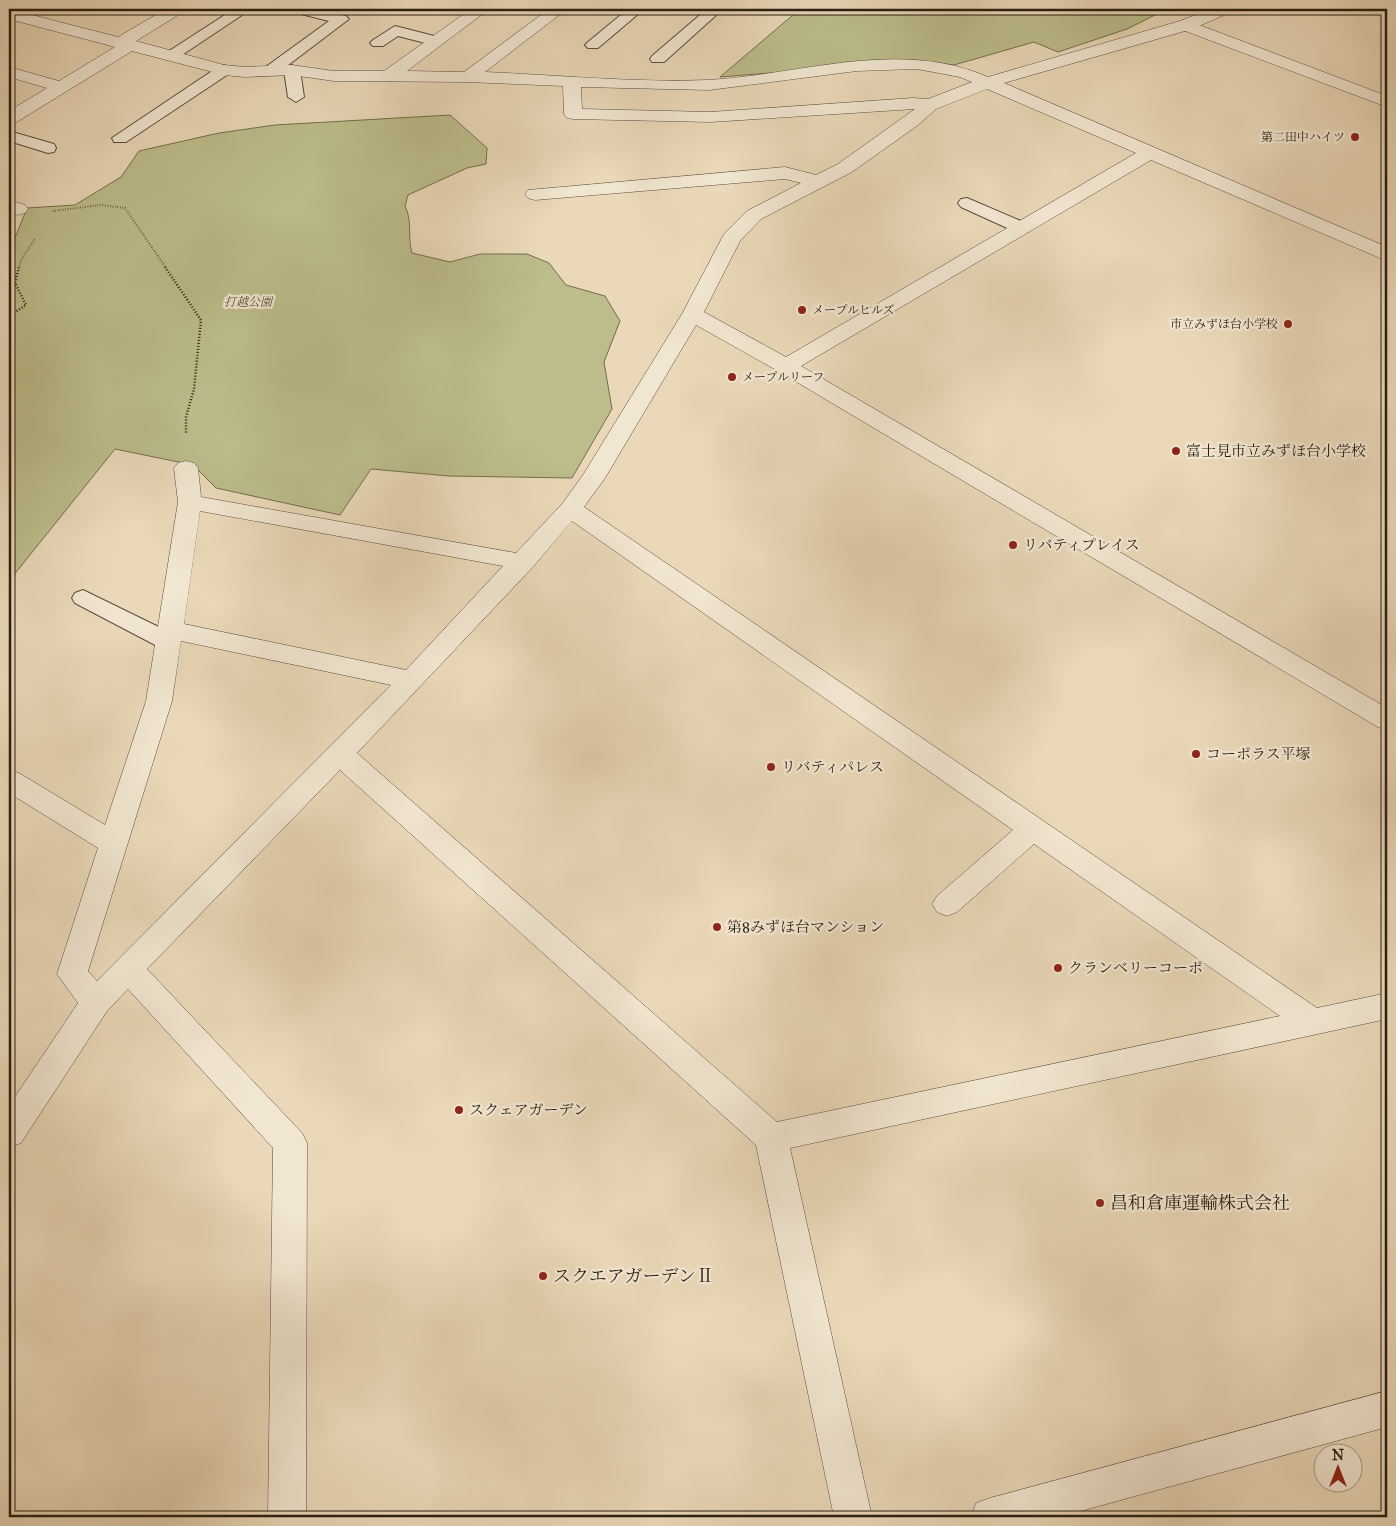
<svg xmlns="http://www.w3.org/2000/svg" width="1396" height="1526" font-family="'IM FELL Great Primer','Noto Serif JP',serif">
<style>
.green{fill:#bcbd8b;stroke:#726e4e}
.lines{fill:none;stroke-linecap:round;stroke-linejoin:round}
.service-casing{stroke:#594d3c;stroke-width:2}
.minor-casing{stroke:#594d3c;stroke-width:1}
.tertiary-casing{stroke:#594d3c;stroke-width:1}
.path-far1{stroke:#291f12;stroke-width:2;stroke-dasharray:0.5 2;stroke-linecap:butt}
.path{stroke:#291f12;stroke-width:2.5;stroke-dasharray:1 2;stroke-linecap:butt}
.service{fill:#f1e6d1;fill-rule:evenodd}
.minor{fill:#f1e6d1;fill-rule:evenodd}
.tertiary{fill:#f1e6d1;fill-rule:evenodd}
.poi-dot{fill:#8f2418;stroke:#f1e6d1;stroke-width:2}
.labels{text-anchor:middle;dominant-baseline:central;stroke-width:4.5;stroke-linejoin:round;paint-order:stroke}
.far-poi-label{font-size:12px;fill:#291f12;stroke:#f1e6d1;text-anchor:end}
.far-park-label{font-size:12px;font-style:italic;fill:#554e36;stroke:#f1e6d1}
.poi-label{font-size:15px;fill:#291f12;stroke:#f1e6d1;text-anchor:start}
.near-poi-label{font-size:18px;fill:#291f12;stroke:#f1e6d1;text-anchor:start}
</style>
<rect width="100%" height="100%" fill="#ead8b8"/>
<filter id="stains"><feTurbulence type="fractalNoise" baseFrequency=".004" numOctaves="4"/><feColorMatrix values="0 0 0 0 .2 0 0 0 0 .09 0 0 0 0 .02 0 0 0 .5 -.17"/></filter>
<radialGradient id="worn" r=".72"><stop offset=".6" stop-color="#630" stop-opacity="0"/><stop offset="1" stop-color="#630" stop-opacity=".3"/></radialGradient>
<g class="green">
<polygon points="800,9 1167,9 1127,29 1058,52 1034,42 954,65 908,60 847,62 782,72 720,77"/>
<path d="M450 115 487 148 486 164 467 168 408 195 405 206C413 222 407 236 412 253L450 262 480 254H527L549 263 566 285 605 296 620 321 604 362 612 409 572 478 449 476 371 469 340 515 216 488 193 465 115 449 9 581V253L27 208 75 205 121 177 139 151 219 133 275 125Z"/>
</g>
<g class="lines">
<g class="service-casing">
<g id="service">
<polygon points="234,9 251,9 176,59 166,59 163,56 166,53"/>
<polygon points="291,9 316,9 346,16 349,19 279,72 267,72 265,69 267,66 329,21 293,12"/>
<polygon points="628,9 644,9 598,48 588,48 585,45 588,42"/>
<polygon points="707,9 723,9 664,62 652,62 650,59 652,56"/>
<polygon points="395,26 442,38 445,41 437,46 398,36 383,46 373,46 370,43 373,40"/>
<polygon points="224,65 232,70 230,73 126,142 114,142 112,138 218,67"/>
<polygon points="292,65 300,70 304,97 296,102 288,97 284,70"/>
<polygon points="9,131 54,144 56,148 54,152 48,153 9,141"/>
<polygon points="967,198 1028,224 1031,228 1028,232 1016,232 961,207 958,203 961,199"/>
<polygon points="83,590 175,635 179,641 175,647 167,649 159,647 75,603 72,598 75,593"/>
</g>
</g>
<g class="minor-casing">
<g id="minor">
<path d="M9 9 118 37 166 9H185L183 12 136 41 224 65 245 67 292 65 334 71H384L471 9H489L407 71 464 72 549 9H567L485 72C557 75 637 83 708 80 801 75 898 38 988 77L1180 21 1211 9H1233L1231 12 1192 29 1004 83 1387 247V260L1380 258 1151 160 801 366 1387 708V730L1378 727 778 371 696 325 605 478 584 507 1317 1008 1387 993V1019L790 1148 872 1517H834L756 1145 340 770 147 969 302 1133 307 1143 306 1517H268L273 1148 128 989 107 1011 21 1143 9 1147V1106L78 1003 57 974 98 848 9 793V770L19 773 105 825 146 701 178 502 174 468 178 463 186 461 194 463 198 468 201 497 516 553 562 504 583 475 682 314 724 234 747 211 801 183 785 179 535 200 528 198 525 194 528 190 785 167 816 175 838 164 915 109 710 122 573 119 567 118 564 114 563 86 468 82 334 81 292 75 245 77 224 75 132 51 15 123 9 124V111L47 88 9 77V67L59 81 115 47 9 19ZM917 69 960 77 972 82 928 99 913 98 710 112 582 109 581 87 709 90 857 71ZM987 89 1136 153 786 357 704 312 740 241 761 219 852 172 918 125 936 109ZM200 511 503 566 406 670 184 624ZM572 521 1013 830 937 896 932 904 937 912 947 916 957 912 1034 844 1280 1016 777 1122 357 753 532 568ZM181 641 391 685 97 981 88 971 172 701Z"/>
<polygon points="9,200 25,205 28,209 25,213 18,215 9,212"/>
<polygon points="1387,1391 1387,1427 1059,1517 971,1517 976,1503 990,1498"/>
</g>
</g>
<g class="tertiary-casing">
<polygon id="tertiary" points="1186,20 1387,96 1387,107 1180,29 1178,25 1180,21"/>
</g>
<g class="path-far1">
<polyline points="53,211 101,205 125,208 166,268"/>
<polyline points="19,268 21,260 35,239"/>
</g>
<g class="path">
<polyline points="165,267 201,320 194,389 186,417 186,434"/>
<polyline points="9,316 26,305 15,283 19,267"/>
<polyline points="9,379 9,381"/>
</g>
<use href="#service" class="service"/>
<use href="#minor" class="minor"/>
<use href="#tertiary" class="tertiary"/>
</g>
<g class="poi-dot">
<circle cx="1355" cy="137" r="5"/>
<circle cx="802" cy="310" r="5"/>
<circle cx="1288" cy="324" r="5"/>
<circle cx="732" cy="377" r="5"/>
<circle cx="1176" cy="451" r="5"/>
<circle cx="1013" cy="545" r="5"/>
<circle cx="1196" cy="754" r="5"/>
<circle cx="771" cy="767" r="5"/>
<circle cx="717" cy="927" r="5"/>
<circle cx="1058" cy="968" r="5"/>
<circle cx="459" cy="1110" r="5"/>
<circle cx="1100" cy="1203" r="5"/>
<circle cx="543" cy="1276" r="5"/>
</g>
<g class="labels">
<g class="far-poi-label">
<text x="1345" y="137">第二田中ハイツ</text>
<text x="812" y="310" text-anchor="start">メープルヒルズ</text>
<text x="1278" y="324">市立みずほ台小学校</text>
<text x="742" y="377" text-anchor="start">メープルリーフ</text>
</g>
<g class="far-park-label">
<text x="248" y="302">打越公園</text>
</g>
<g class="poi-label">
<text x="1186" y="451">富士見市立みずほ台小学校</text>
<text x="1023" y="545">リバティプレイス</text>
<text x="1206" y="754">コーポラス平塚</text>
<text x="781" y="767">リバティパレス</text>
<text x="727" y="927">第8みずほ台マンション</text>
<text x="1068" y="968">クランベリーコーポ</text>
<text x="469" y="1110">スクェアガーデン</text>
</g>
<g class="near-poi-label">
<text x="1110" y="1203">昌和倉庫運輸株式会社</text>
<text x="553" y="1276">スクエアガーデンⅡ</text>
</g>
</g>
<rect width="1396" height="1526" fill="none" stroke="#ead8b8" stroke-width="30"/>
<rect x="10" y="10" width="1376" height="1506" fill="none" stroke="#291f12" stroke-width="2.5"/>
<rect x="15" y="15" width="1366" height="1496" fill="none" stroke="#291f12"/>
<g transform="translate(1338 1468)"><circle r="24" fill="#f1e6d1" stroke="#a19685"/>
<path d="M0-4L9 19L0 12L-9 19Z" fill="#8f2418"/>
<text y="-8" font-size="14" font-weight="bold" text-anchor="middle" fill="#291f12">N</text>
</g>
<rect width="100%" height="100%" filter="url(#stains)"/>
<rect width="100%" height="100%" fill="url(#worn)"/>
</svg>
